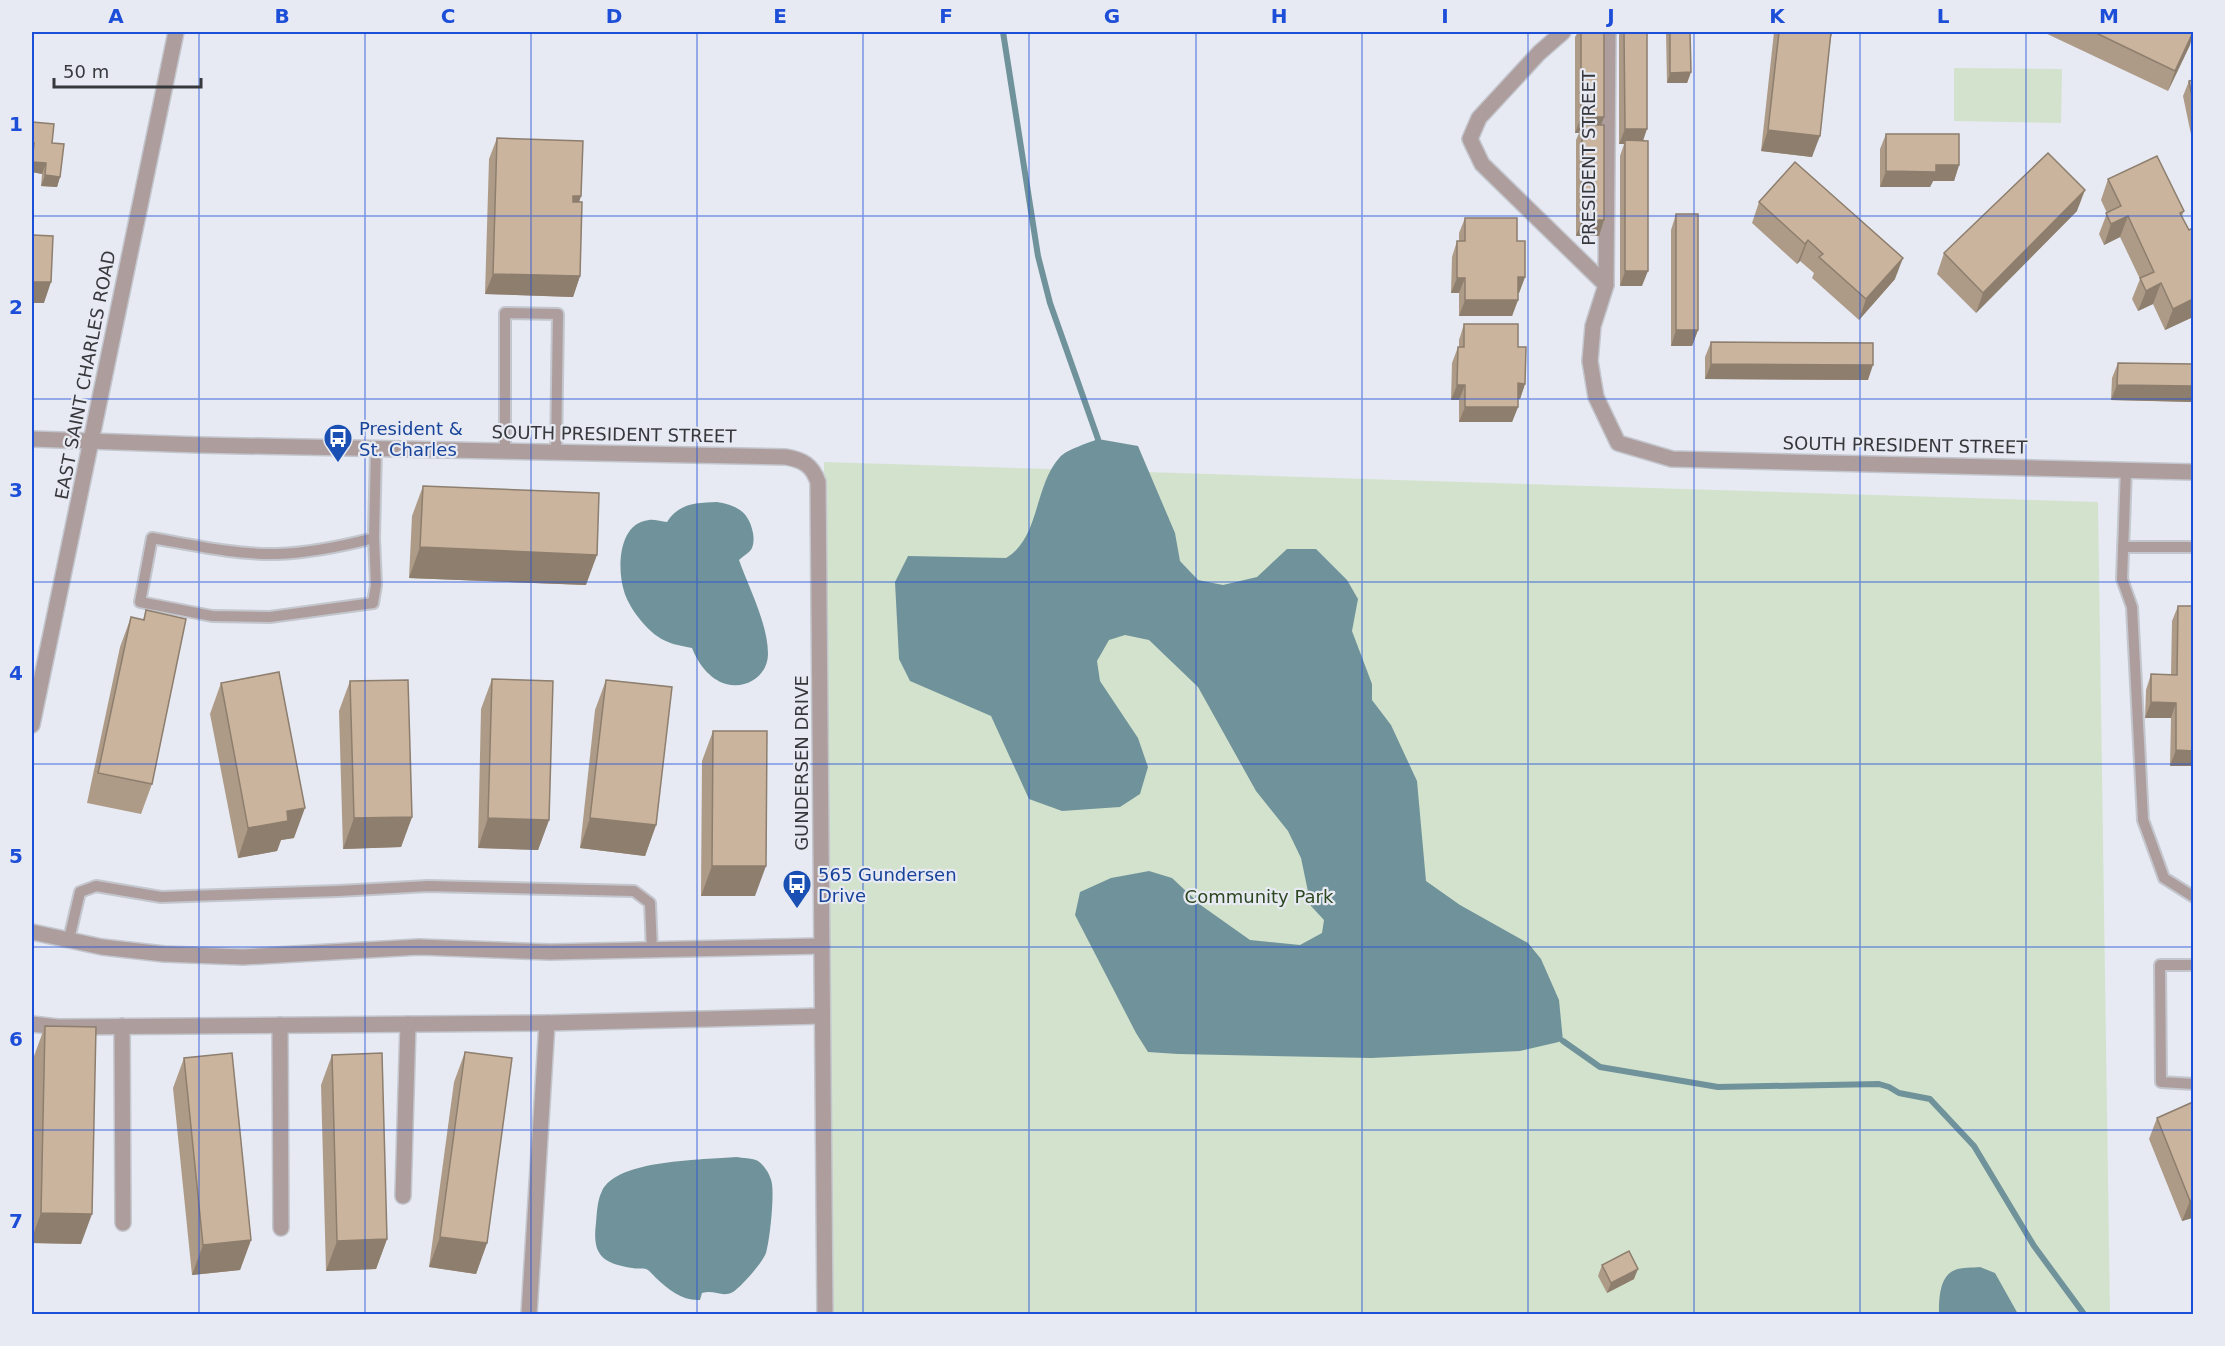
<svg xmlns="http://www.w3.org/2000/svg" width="2225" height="1346" font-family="'DejaVu Sans',sans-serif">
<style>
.green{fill:#d3e2cc}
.water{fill:#70939b}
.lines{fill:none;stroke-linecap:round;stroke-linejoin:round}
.stream{stroke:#70939b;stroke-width:6}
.service-casing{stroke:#c4c6ce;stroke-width:14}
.minor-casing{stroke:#c4c6ce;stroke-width:18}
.tertiary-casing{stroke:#c4c6ce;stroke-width:18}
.service{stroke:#ad9e9d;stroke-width:10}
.minor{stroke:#ad9e9d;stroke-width:15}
.tertiary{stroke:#ad9e9d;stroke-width:15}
.wall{fill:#ae9b87}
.shaded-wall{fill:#8d7e6e}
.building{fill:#cab49d;stroke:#8d7e6e;stroke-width:1.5}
.grid{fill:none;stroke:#1d4ed8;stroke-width:1.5;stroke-opacity:0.55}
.labels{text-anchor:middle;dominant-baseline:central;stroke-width:4.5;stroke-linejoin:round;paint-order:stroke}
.street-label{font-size:18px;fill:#37383c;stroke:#e7eaf3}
.transit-label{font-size:18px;fill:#164399;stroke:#e7eaf3;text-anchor:start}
.park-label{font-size:18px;fill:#2d471f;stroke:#e7eaf3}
.neatline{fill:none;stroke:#1d4ed8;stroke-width:2}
.grid-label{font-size:20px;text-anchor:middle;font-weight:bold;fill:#1d4ed8}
</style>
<rect width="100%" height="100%" fill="#e7eaf3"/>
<g class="green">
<polygon points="1954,68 2062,69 2061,123 1954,121"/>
<polygon points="824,462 2098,502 2110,1314 827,1314"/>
</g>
<g class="water">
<path d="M1098 439 1138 446 1175 533 1180 561 1198 580 1223 585 1257 577 1287 549H1316L1347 580 1358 599 1352 631 1372 684V700L1391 725 1417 781 1426 881 1460 905 1528 943 1541 959 1559 1000 1563 1041 1520 1051 1371 1058 1178 1054 1148 1052 1136 1033 1075 915 1080 892 1111 878 1149 871 1172 878 1202 906 1250 940 1300 945 1322 933 1324 920 1311 906 1301 858 1288 831 1256 791 1198 687 1149 640 1125 635 1109 640 1097 661 1100 681 1138 738 1148 767 1140 794 1120 807 1062 811 1029 799 991 716 910 681 899 659 895 582 908 556 1006 558C1040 538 1034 485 1060 457 1066 450 1088 443 1098 439Z"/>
<path d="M717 502C737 505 749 512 753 533 754 538 754 547 750 551 747 554 742 557 739 560 749 588 768 624 768 654 768 675 747 690 726 684 709 679 698 663 692 648 678 645 668 644 657 636 644 627 628 606 624 591 617 569 618 523 649 520 654 519 662 522 667 522 679 503 696 503 717 502Z"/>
<path d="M736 1157C742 1158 753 1158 758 1161 765 1166 771 1176 772 1184 774 1199 770 1239 766 1253 762 1263 742 1286 733 1292 722 1298 714 1289 702 1293L700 1300C682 1301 669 1290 656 1278 654 1276 649 1270 646 1269 643 1268 636 1269 632 1268 602 1263 592 1255 596 1223 597 1213 597 1201 602 1191 617 1159 704 1160 736 1157Z"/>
<path d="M1980 1267 1995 1273 2018 1314H1939C1939 1300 1939 1276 1955 1270 1961 1267 1973 1268 1980 1267Z"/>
</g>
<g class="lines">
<g class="stream">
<polyline points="1003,32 1038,256 1050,303 1098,439"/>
<polyline points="1563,1041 1600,1067 1718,1087 1879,1084 1889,1087 1899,1093 1930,1099 1974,1146 2034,1246 2084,1314"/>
</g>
<g class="service-casing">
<g id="service">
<polyline points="505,452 505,313 558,314 556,453"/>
<polyline points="2126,470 2122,579 2132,607 2143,820 2164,878 2194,897"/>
<path d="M374 538C343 546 310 553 277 554 236 555 193 545 152 538L140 602 212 616 270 617 373 603 376 585 374 538 376 449"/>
<polyline points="2123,547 2194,547"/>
<polyline points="69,939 80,892 96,886 161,897 338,891 428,886 634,891 650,903 652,950"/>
<polyline points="2194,965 2160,965 2161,1082 2194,1084"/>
</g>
</g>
<g class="minor-casing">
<g id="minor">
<polyline points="1563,32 1539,53 1479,118 1470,139 1482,164 1606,285"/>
<polyline points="1608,32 1606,285 1593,326 1590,361 1596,397 1618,443 1672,459 2194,472"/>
<path d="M32 439 200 445 786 457C803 460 812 465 818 482L825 1314"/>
<polyline points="32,932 102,947 164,954 243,957 419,947 550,952 822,946"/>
<polyline points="32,1024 58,1027 547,1023 822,1016"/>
<polyline points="280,1025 281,1228"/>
<polyline points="122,1026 123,1223"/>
<polyline points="403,1196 408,1024"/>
<polyline points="529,1314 547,1023"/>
</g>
</g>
<g class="tertiary-casing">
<polyline id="tertiary" points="32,725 176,32"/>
</g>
<use href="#service" class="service"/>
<use href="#minor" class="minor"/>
<use href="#tertiary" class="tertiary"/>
</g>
<g class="wall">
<polygon points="1578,32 1604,32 1604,117 1601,125 1604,220 1599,236 1576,236 1576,140 1579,133 1575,133 1575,37"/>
<polygon points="1619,32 1647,32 1643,140 1642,286 1620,286 1620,156 1624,144 1619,144"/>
<polygon points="1666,32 1690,32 1691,72 1687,83 1667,83"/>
<polygon points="1774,32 1833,32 1831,37 1812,157 1761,151"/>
<polygon points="2043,32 2193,32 2190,45 2168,91"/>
<polygon points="2193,80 2193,144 2183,96 2189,81"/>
<polygon points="32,122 52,143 60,177 57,187 41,186 42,174 32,172"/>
<polygon points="1886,134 1959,165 1954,181 1933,181 1930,187 1880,187 1880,149"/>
<polygon points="497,138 581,196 579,202 580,276 573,297 485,294 489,159"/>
<polygon points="2108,179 2184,211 2182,216 2193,317 2165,330 2153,304 2138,311 2132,299 2140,279 2120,237 2104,245 2099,234 2107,213 2101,200"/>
<polygon points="1759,202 1895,279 1859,320 1812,278 1814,273 1800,261 1797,264 1752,223"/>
<polygon points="2077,211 1976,313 1937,274 1944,253"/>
<polygon points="1676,214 1698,330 1692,346 1671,346 1671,230"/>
<polygon points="1465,218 1517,241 1525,277 1519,293 1518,293 1518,300 1512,316 1459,316 1459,293 1451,293 1452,257 1457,241 1459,241 1459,233"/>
<polygon points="1464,324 1518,347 1525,384 1520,399 1518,399 1518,407 1512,422 1459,422 1459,400 1451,400 1452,363 1458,347 1459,347 1459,340"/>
<polygon points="1711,342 1868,380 1705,379 1705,357"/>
<polygon points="2118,363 2193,364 2193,402 2111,400 2112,378"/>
<polygon points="423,486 586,585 409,578 412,516"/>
<polygon points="2178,606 2193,606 2193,766 2170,766 2171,718 2145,718 2146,690 2151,674 2171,675 2172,621"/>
<polygon points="146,610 152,784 141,814 87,803 120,647 131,617 143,620"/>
<polygon points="492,679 549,820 538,850 478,848 481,709"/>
<polygon points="606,680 656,825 645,856 580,848 595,710"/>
<polygon points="350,681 412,817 401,847 343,849 339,711"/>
<polygon points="221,683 294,838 281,840 277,851 238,858 210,714"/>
<polygon points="713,731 755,896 701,896 702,761"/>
<polygon points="45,1026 81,1244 32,1243 32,1166 34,1056"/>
<polygon points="465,1052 487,1243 476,1274 429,1267 454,1082"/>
<polygon points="332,1055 387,1239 376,1269 326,1271 321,1085"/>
<polygon points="184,1058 251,1240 240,1270 192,1275 173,1088"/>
<polygon points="2193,1102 2193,1220 2192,1218 2182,1221 2149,1139 2157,1118"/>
<polygon points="1602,1265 1634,1279 1607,1293 1598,1276"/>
</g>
<g class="shaded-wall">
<polygon points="2193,32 2190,45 2168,91 2175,71"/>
<polygon points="1691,72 1687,83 1667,83 1670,73"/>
<polygon points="1581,117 1604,117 1598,133 1582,125 1579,133 1575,133"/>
<polygon points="1625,129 1647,129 1642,144 1625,140 1624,144 1619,144"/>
<polygon points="1768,130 1820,136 1812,157 1761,151"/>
<polygon points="32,162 46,163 42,174 32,172"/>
<polygon points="1936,165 1959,165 1954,181 1933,181 1930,187 1880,187 1886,171"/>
<polygon points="45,175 60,177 57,187 41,186"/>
<polygon points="2085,190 2077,211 1976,313 1983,293"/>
<polygon points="573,196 581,196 574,217"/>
<polygon points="2128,216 2120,237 2104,245 2111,224"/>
<polygon points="1582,220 1604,220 1599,236 1576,236"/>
<polygon points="1808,240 1800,261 1797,264 1805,244"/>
<polygon points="1903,258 1895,279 1859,320 1866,299"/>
<polygon points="1625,271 1648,271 1642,286 1620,286"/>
<polygon points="493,274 580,276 573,297 485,294"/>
<polygon points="1518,277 1525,277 1519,293 1512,293"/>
<polygon points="1457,278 1465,278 1459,293 1451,293"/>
<polygon points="32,282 51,282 44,303 32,303"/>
<polygon points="2161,283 2153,304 2138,311 2146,291"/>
<polygon points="2193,299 2193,317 2165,330 2173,309"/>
<polygon points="1465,300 1518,300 1512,316 1459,316"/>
<polygon points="1676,330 1698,330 1692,346 1671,346"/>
<polygon points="1711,364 1873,365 1868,380 1705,379"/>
<polygon points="1518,383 1525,384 1520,399 1512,399"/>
<polygon points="1457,385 1465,385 1459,400 1451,400"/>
<polygon points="2117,385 2193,386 2193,402 2111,400"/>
<polygon points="1465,407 1518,407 1512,422 1459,422"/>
<polygon points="420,547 597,555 586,585 409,578"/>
<polygon points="2151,702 2176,703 2171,718 2145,718"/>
<polygon points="2176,750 2193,751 2193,766 2170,766"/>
<polygon points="305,808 294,838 281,840 277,851 238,858 248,828 287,811"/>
<polygon points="412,817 401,847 343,849 354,818"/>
<polygon points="488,818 549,820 538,850 478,848"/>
<polygon points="590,818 656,825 645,856 580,848"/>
<polygon points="712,866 766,866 755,896 701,896"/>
<polygon points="2193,1199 2193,1214 2192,1218 2182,1221 2190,1201"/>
<polygon points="41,1213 92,1214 81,1244 32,1243 32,1238"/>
<polygon points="440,1237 487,1243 476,1274 429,1267"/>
<polygon points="387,1239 376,1269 326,1271 337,1241"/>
<polygon points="251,1240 240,1270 192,1275 203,1245"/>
<polygon points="1638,1269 1634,1279 1607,1293 1611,1283"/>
</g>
<g class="building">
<rect x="1581" y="32" width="23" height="85"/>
<polygon points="1624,32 1647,32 1647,129 1625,129"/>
<polygon points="1670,32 1690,32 1691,72 1670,73"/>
<polygon points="1779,32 1831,32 1820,136 1768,130"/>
<polygon points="2094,32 2193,32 2175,71"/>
<polygon points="2193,80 2193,102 2189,81"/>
<polygon points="32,122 54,124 52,143 64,144 60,177 45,175 46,163 32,162 34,143 32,143"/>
<rect x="1582" y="125" width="22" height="95"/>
<polygon points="1886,134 1959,134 1959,165 1936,165 1936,172 1886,171"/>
<polygon points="497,138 583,141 581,196 573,196 573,202 582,202 580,276 493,274"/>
<polygon points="1625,140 1648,141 1648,271 1625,271"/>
<polygon points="2048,153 2085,190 1983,293 1944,253"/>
<polygon points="2157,156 2184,211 2180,213 2189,230 2193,228 2193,299 2173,309 2161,283 2146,291 2140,278 2154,272 2128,216 2111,224 2106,213 2121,206 2108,179"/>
<polygon points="1795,162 1903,258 1866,299 1819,257 1823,254 1808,240 1805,244 1759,202"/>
<rect x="1676" y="214" width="22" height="116"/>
<polygon points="1465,218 1517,218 1517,241 1525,241 1525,277 1518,277 1518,300 1465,300 1465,278 1457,278 1457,241 1465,241"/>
<polygon points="32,235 53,236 51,282 32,282"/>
<polygon points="1464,324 1518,324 1518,347 1526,347 1525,384 1518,383 1518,407 1465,407 1465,385 1457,385 1458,347 1464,347"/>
<polygon points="1711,342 1873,343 1873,365 1711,364"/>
<polygon points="2118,363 2193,364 2193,386 2117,385"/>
<polygon points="423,486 599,493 597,555 420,547"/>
<polygon points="2178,606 2193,606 2193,751 2176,750 2176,703 2151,702 2151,674 2177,675"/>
<polygon points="146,610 186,619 152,784 98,773 131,617 144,620"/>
<polygon points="279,672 305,808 287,811 288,821 248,828 221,683"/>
<polygon points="492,679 553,681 549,820 488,818"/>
<polygon points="408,680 412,817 354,818 350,681"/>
<polygon points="606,680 672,687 656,825 590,818"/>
<polygon points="713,731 767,731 766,866 712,866"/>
<polygon points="45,1026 96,1027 92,1214 41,1213"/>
<polygon points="465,1052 512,1058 487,1243 440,1237"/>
<polygon points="232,1053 251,1240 203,1245 184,1058"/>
<polygon points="382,1053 387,1239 337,1241 332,1055"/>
<polygon points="2193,1102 2193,1199 2190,1201 2157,1118"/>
<polygon points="1629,1251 1638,1269 1611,1283 1602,1265"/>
</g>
<path class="grid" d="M199 32V1314M365 32V1314M531 32V1314M697 32V1314M863 32V1314M1029 32V1314M1196 32V1314M1362 32V1314M1528 32V1314M1694 32V1314M1860 32V1314M2026 32V1314M32 216H2194M32 399H2194M32 582H2194M32 764H2194M32 947H2194M32 1130H2194"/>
<defs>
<g id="bus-pin" transform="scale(1.5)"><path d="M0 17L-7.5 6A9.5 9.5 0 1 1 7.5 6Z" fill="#1a4fb4" stroke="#e7eaf3"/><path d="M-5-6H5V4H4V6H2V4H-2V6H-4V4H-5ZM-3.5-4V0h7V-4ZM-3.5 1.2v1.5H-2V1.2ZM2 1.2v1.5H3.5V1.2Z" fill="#fff"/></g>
</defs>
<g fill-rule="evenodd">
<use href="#bus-pin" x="338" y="438"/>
<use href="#bus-pin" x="797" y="884"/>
</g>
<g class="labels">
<g class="street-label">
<text transform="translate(1588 158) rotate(-90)">PRESIDENT STREET</text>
<text transform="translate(85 375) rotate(-79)">EAST SAINT CHARLES ROAD</text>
<text transform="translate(614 434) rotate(1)">SOUTH PRESIDENT STREET</text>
<text transform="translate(1905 445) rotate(1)">SOUTH PRESIDENT STREET</text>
<text transform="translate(801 763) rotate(-90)">GUNDERSEN DRIVE</text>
</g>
<g class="transit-label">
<text x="359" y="428">President &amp;<tspan x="359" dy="21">St. Charles</tspan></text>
<text x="818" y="874">565 Gundersen<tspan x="818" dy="21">Drive</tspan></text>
</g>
<g class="park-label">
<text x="1259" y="896">Community Park</text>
</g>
</g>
<rect width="2225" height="1346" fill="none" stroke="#e7eaf3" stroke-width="66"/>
<path d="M54 78v9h147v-9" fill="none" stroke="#37383c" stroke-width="3"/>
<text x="63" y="78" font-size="18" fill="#37383c" stroke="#e7eaf3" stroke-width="4.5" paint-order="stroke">50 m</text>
<rect x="33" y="33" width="2159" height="1280" class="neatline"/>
<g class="grid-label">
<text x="116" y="23">A</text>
<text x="282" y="23">B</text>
<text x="448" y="23">C</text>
<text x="614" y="23">D</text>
<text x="780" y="23">E</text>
<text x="946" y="23">F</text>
<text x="1112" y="23">G</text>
<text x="1279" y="23">H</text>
<text x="1445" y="23">I</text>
<text x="1611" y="23">J</text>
<text x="1777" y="23">K</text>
<text x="1943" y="23">L</text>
<text x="2109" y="23">M</text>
<text x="16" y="131">1</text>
<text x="16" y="314">2</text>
<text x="16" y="497">3</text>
<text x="16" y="680">4</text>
<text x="16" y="863">5</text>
<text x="16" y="1046">6</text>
<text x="16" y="1228">7</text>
</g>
</svg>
